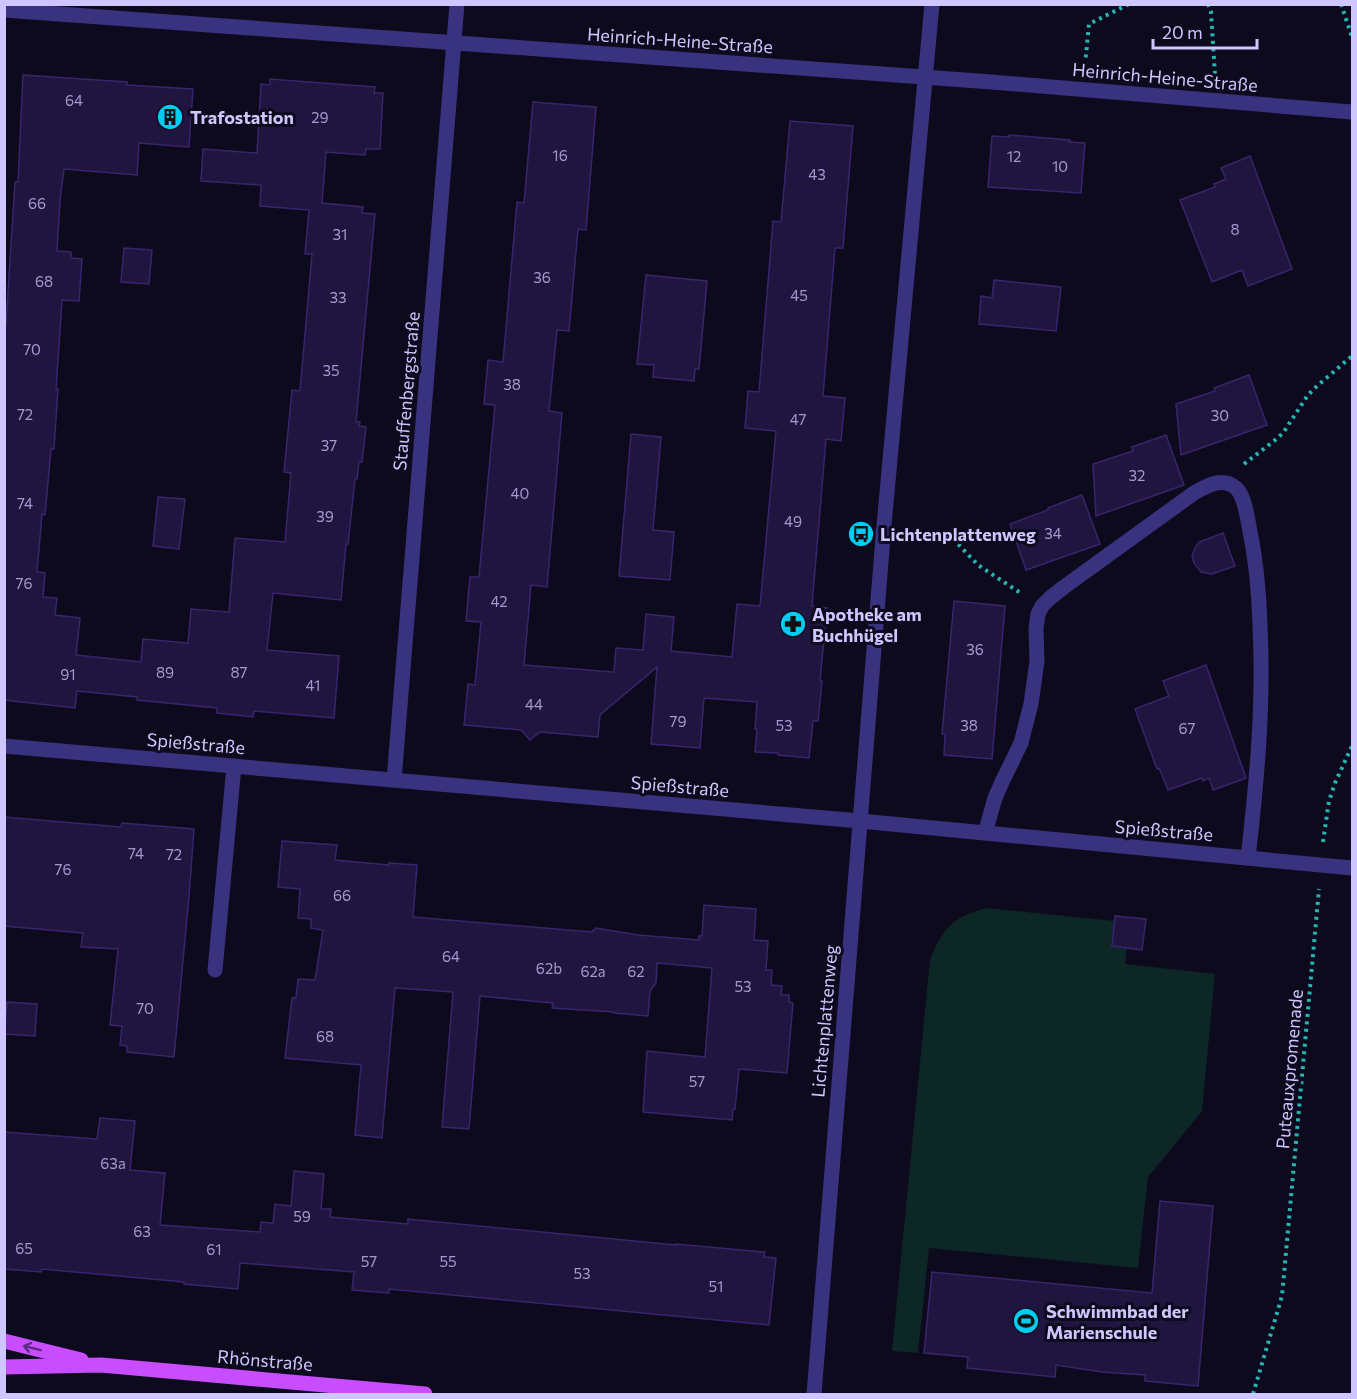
<svg xmlns="http://www.w3.org/2000/svg" width="1357" height="1399" font-family="Commissioner,sans-serif">
<style>
.green{fill:#0d2727}
.building{fill:#20153f;stroke:#38256d;stroke-width:1.5}
.lines{fill:none;stroke-linecap:round;stroke-linejoin:round}
.path{stroke:#25b5b4;stroke-width:4;stroke-dasharray:3 4.5;stroke-linecap:butt}
.minor{stroke:#39327f;stroke-width:15}
.major{stroke:#c74dff;stroke-width:15}
.oneway{stroke:#612883}
.labels{text-anchor:middle;dominant-baseline:central;stroke-width:6;stroke-linejoin:round;paint-order:stroke}
.number-label{font-size:15px;fill:#a49acf}
.street-label{font-size:18px;fill:#d0c6ff;stroke:#0e0a1d}
.poi-label{font-size:18px;font-weight:bold;fill:#d0c6ff;stroke:#0e0a1d;text-anchor:start}
</style>
<rect width="100%" height="100%" fill="#0e0a1d"/>
<path class="green" d="M987 908 1114 921 1112 946 1127 948 1125 964 1215 974 1202 1111 1148 1177 1138 1268 929 1248 918 1353 892 1351 930 960C942 929 954 916 987 908Z"/>
<g class="building">
<polygon points="23,75 127,82 127,85 193,89 189,147 139,143 137,175 64,169 60,200 57,251 71,252 71,258 82,259 79,301 62,300 56,389 58,389 54,449 51,449 45,515 42,514 37,572 45,573 43,597 57,598 55,615 80,618 76,655 141,662 143,639 188,643 191,609 229,612 235,538 285,542 291,473 284,472 292,390 300,391 312,254 305,254 309,210 260,206 261,185 201,181 203,149 257,153 261,84 270,85 270,79 375,87 374,93 383,93 380,149 366,149 365,155 326,152 322,203 363,207 362,213 375,214 356,422 360,422 359,426 366,427 362,462 359,462 357,479 355,479 348,544 346,544 341,600 273,593 267,650 339,656 334,718 254,711 253,717 217,713 217,708 137,700 137,697 77,691 75,708 4,700 4,324 6,324 15,182 18,182"/>
<polygon points="533,102 596,107 586,230 578,229 569,331 557,330 549,411 562,413 547,587 531,585 524,665 614,672 616,648 643,650 646,614 674,617 671,651 732,657 737,604 760,606 776,431 745,428 748,391 759,392 773,221 781,222 790,121 853,126 843,248 835,248 823,396 845,398 841,441 826,439 812,606 827,608 820,681 822,681 818,721 813,721 809,758 778,755 778,753 755,752 757,729 755,729 757,702 704,698 700,748 651,744 657,667 600,715 598,737 540,732 530,740 521,730 464,725 468,684 475,685 481,622 466,621 470,577 479,577 495,405 484,404 488,360 503,362 517,202 524,203"/>
<polygon points="1009,135 1070,140 1069,142 1085,143 1081,193 988,187 992,136 1009,137"/>
<polygon points="1250,156 1292,269 1248,286 1242,270 1212,282 1180,200 1215,187 1214,184 1226,179 1221,168"/>
<polygon points="124,248 152,250 149,284 121,282"/>
<polygon points="646,275 707,281 699,369 695,369 694,381 653,377 654,365 637,364"/>
<polygon points="994,280 1061,287 1056,331 979,324 981,296 992,298"/>
<polygon points="1249,375 1267,425 1181,455 1176,404 1215,391 1214,388"/>
<polygon points="631,434 661,437 653,530 674,532 670,580 619,576"/>
<polygon points="1166,435 1184,485 1096,516 1093,464 1133,451 1132,447"/>
<polygon points="1082,495 1100,544 1026,570 1010,524 1048,510 1048,508"/>
<polygon points="158,497 185,499 179,549 153,546"/>
<polygon points="1223,533 1235,566 1212,574 1201,572 1194,563 1192,556 1195,548 1199,542"/>
<polygon points="954,601 1005,606 992,759 944,755 945,734 942,734"/>
<polygon points="1206,665 1246,778 1213,790 1209,778 1203,781 1202,778 1168,790 1159,768 1157,769 1135,709 1169,696 1163,681"/>
<polygon points="4,817 121,827 122,823 194,829 189,896 174,1057 127,1052 127,1046 120,1045 122,1026 110,1025 118,949 81,947 83,933 4,926"/>
<polygon points="282,841 337,845 335,860 389,865 389,863 417,865 413,917 592,932 596,928 638,935 699,940 699,936 702,936 704,905 756,909 754,940 768,941 766,970 772,970 771,985 782,986 781,995 789,995 789,1002 793,1003 787,1073 739,1069 735,1109 733,1109 732,1120 643,1112 647,1051 705,1057 712,968 657,963 656,983 650,991 648,1016 614,1013 614,1012 552,1008 553,1003 480,996 469,1129 442,1127 453,992 395,988 382,1138 355,1135 361,1065 285,1058 292,998 296,998 298,979 315,980 323,930 311,928 311,919 298,918 300,889 278,887"/>
<polygon points="1115,916 1146,919 1142,950 1112,946"/>
<polygon points="7,1002 37,1004 35,1036 4,1034"/>
<polygon points="100,1118 135,1121 130,1170 165,1173 160,1225 260,1232 261,1222 273,1223 275,1204 291,1206 294,1171 324,1174 321,1209 331,1209 330,1217 408,1224 408,1219 676,1245 676,1244 765,1252 764,1257 776,1258 769,1325 389,1289 389,1293 352,1290 354,1272 240,1263 238,1289 184,1284 184,1282 42,1269 41,1272 4,1269 4,1132 97,1139"/>
<polygon points="1160,1201 1213,1206 1198,1386 1145,1381 1145,1375 1102,1372 1056,1365 1055,1377 967,1368 968,1357 924,1353 932,1272 1152,1293"/>
</g>
<g class="lines">
<g class="path">
<polyline points="1208,4 1211,12 1215,75"/>
<polyline points="1341,4 1352,37"/>
<polyline points="1085,65 1089,24 1129,4"/>
<polyline points="1244,464 1274,441 1283,433 1308,395 1317,386 1352,356"/>
<polyline points="908,533 937,535 950,539 957,543 978,565 1022,594"/>
<polyline points="1323,842 1329,801 1335,783 1352,746"/>
<polyline points="1253,1394 1282,1296 1319,889"/>
</g>
<g class="minor">
<polyline points="4,10 992,82 1352,112"/>
<polyline points="4,746 860,821 1352,868"/>
<polyline points="394,780 457,4"/>
<path d="M985 833 995 798 1002 782 1021 743 1031 704 1037 661 1036 628 1038 614 1042 606 1050 598 1064 587 1194 493C1207 486 1222 476 1236 488 1244 495 1247 515 1249 526 1256 559 1259 592 1260 625 1264 703 1257 780 1248 858"/>
<polyline points="215,970 234,766"/>
<polyline points="814,1394 884,525 932,4"/>
</g>
<g class="major">
<polyline points="4,1341 81,1360"/>
<polyline points="4,1367 101,1365 425,1394"/>
</g>
</g>
<defs><path id="oneway-shaft" d="M-6 0H5M1.5-3L5.5 0L1.5 3" fill="none" stroke-width="1.6" stroke-linecap="round" stroke-linejoin="round" transform="scale(1.5)"/></defs>
<use class="oneway" href="#oneway-shaft" transform="translate(32 1348) rotate(-166)"/>
<defs>
<g id="building-disc" transform="scale(1.35)"><circle r="9.5" fill="#00cbf1" stroke="#0e0a1d"/><path d="M-4-6H4V6H1V3H-1V6H-4ZM-2.5-4.3h1.7v1.8h-1.7ZM.8-4.3h1.7v1.8H.8ZM-2.5-1h1.7V.8h-1.7ZM.8-1h1.7V.8H.8Z" fill="#111"/></g>
<g id="bus-disc" transform="scale(1.35)"><circle r="9.5" fill="#00cbf1" stroke="#0e0a1d"/><path d="M-5-6H5V4H4V6H2V4H-2V6H-4V4H-5ZM-3.5-4V0h7V-4ZM-3.5 1.2v1.5H-2V1.2ZM2 1.2v1.5H3.5V1.2Z" fill="#111"/></g>
<g id="pharmacy-disc" transform="scale(1.35)"><circle r="9.5" fill="#00cbf1" stroke="#0e0a1d"/><path d="M-2-6h4v4h4v4h-4v4h-4v-4h-4v-4h4Z" fill="#111"/></g>
<g id="stadium-disc" transform="scale(1.35)"><circle r="9.5" fill="#00cbf1" stroke="#0e0a1d"/><path d="M0-5a6.5 5 0 1 0 0 10a6.5 5 0 1 0 0-10ZM-3.5-1.8h7v3.6h-7Z" fill="#111"/></g>
</defs>
<g fill-rule="evenodd">
<use href="#building-disc" x="170" y="117"/>
<use href="#bus-disc" x="861" y="534"/>
<use href="#pharmacy-disc" x="793" y="624"/>
<use href="#stadium-disc" x="1026" y="1321"/>
</g>
<g class="labels">
<g class="number-label">
<text x="74" y="100">64</text>
<text x="320" y="117">29</text>
<text x="560" y="155">16</text>
<text x="1014" y="156">12</text>
<text x="1060" y="166">10</text>
<text x="817" y="174">43</text>
<text x="37" y="203">66</text>
<text x="1235" y="229">8</text>
<text x="340" y="234">31</text>
<text x="542" y="277">36</text>
<text x="44" y="281">68</text>
<text x="799" y="295">45</text>
<text x="338" y="297">33</text>
<text x="32" y="349">70</text>
<text x="331" y="370">35</text>
<text x="512" y="384">38</text>
<text x="25" y="414">72</text>
<text x="1220" y="415">30</text>
<text x="798" y="419">47</text>
<text x="329" y="445">37</text>
<text x="1137" y="475">32</text>
<text x="520" y="493">40</text>
<text x="25" y="503">74</text>
<text x="325" y="516">39</text>
<text x="793" y="521">49</text>
<text x="1053" y="533">34</text>
<text x="24" y="583">76</text>
<text x="499" y="601">42</text>
<text x="975" y="649">36</text>
<text x="165" y="672">89</text>
<text x="239" y="672">87</text>
<text x="68" y="674">91</text>
<text x="313" y="685">41</text>
<text x="534" y="704">44</text>
<text x="678" y="721">79</text>
<text x="784" y="725">53</text>
<text x="969" y="725">38</text>
<text x="1187" y="728">67</text>
<text x="136" y="853">74</text>
<text x="174" y="854">72</text>
<text x="63" y="869">76</text>
<text x="342" y="895">66</text>
<text x="451" y="956">64</text>
<text x="549" y="968">62b</text>
<text x="593" y="971">62a</text>
<text x="636" y="971">62</text>
<text x="743" y="986">53</text>
<text x="145" y="1008">70</text>
<text x="325" y="1036">68</text>
<text x="697" y="1081">57</text>
<text x="113" y="1163">63a</text>
<text x="302" y="1216">59</text>
<text x="142" y="1231">63</text>
<text x="24" y="1248">65</text>
<text x="214" y="1249">61</text>
<text x="369" y="1261">57</text>
<text x="448" y="1261">55</text>
<text x="582" y="1273">53</text>
<text x="716" y="1286">51</text>
</g>
<g class="street-label">
<text transform="translate(680 40) rotate(4)">Heinrich-Heine-Straße</text>
<text transform="translate(1165 77) rotate(5)">Heinrich-Heine-Straße</text>
<text transform="translate(406 391) rotate(-85)">Stauffenbergstraße</text>
<text transform="translate(196 743) rotate(5)">Spießstraße</text>
<text transform="translate(680 786) rotate(5)">Spießstraße</text>
<text transform="translate(1164 830) rotate(5)">Spießstraße</text>
<text transform="translate(824 1021) rotate(-85)">Lichtenplattenweg</text>
<text transform="translate(1289 1069) rotate(-85)">Puteauxpromenade</text>
<text transform="translate(265 1360) rotate(5)">Rhönstraße</text>
</g>
<g class="poi-label">
<text x="190" y="117">Trafostation</text>
<text x="880" y="534">Lichtenplattenweg</text>
<text x="812" y="614">Apotheke am<tspan x="812" dy="21">Buchhügel</tspan></text>
<text x="1046" y="1311">Schwimmbad der<tspan x="1046" dy="21">Marienschule</tspan></text>
</g>
</g>
<rect width="1357" height="1399" fill="none" stroke="#d0c6ff" stroke-width="12"/>
<path d="M1153 39v9h104v-9" fill="none" stroke="#d0c6ff" stroke-width="3"/>
<text x="1162" y="39" font-size="18" fill="#d0c6ff" stroke="#0e0a1d" stroke-width="4.5" paint-order="stroke">20 m</text>
</svg>
